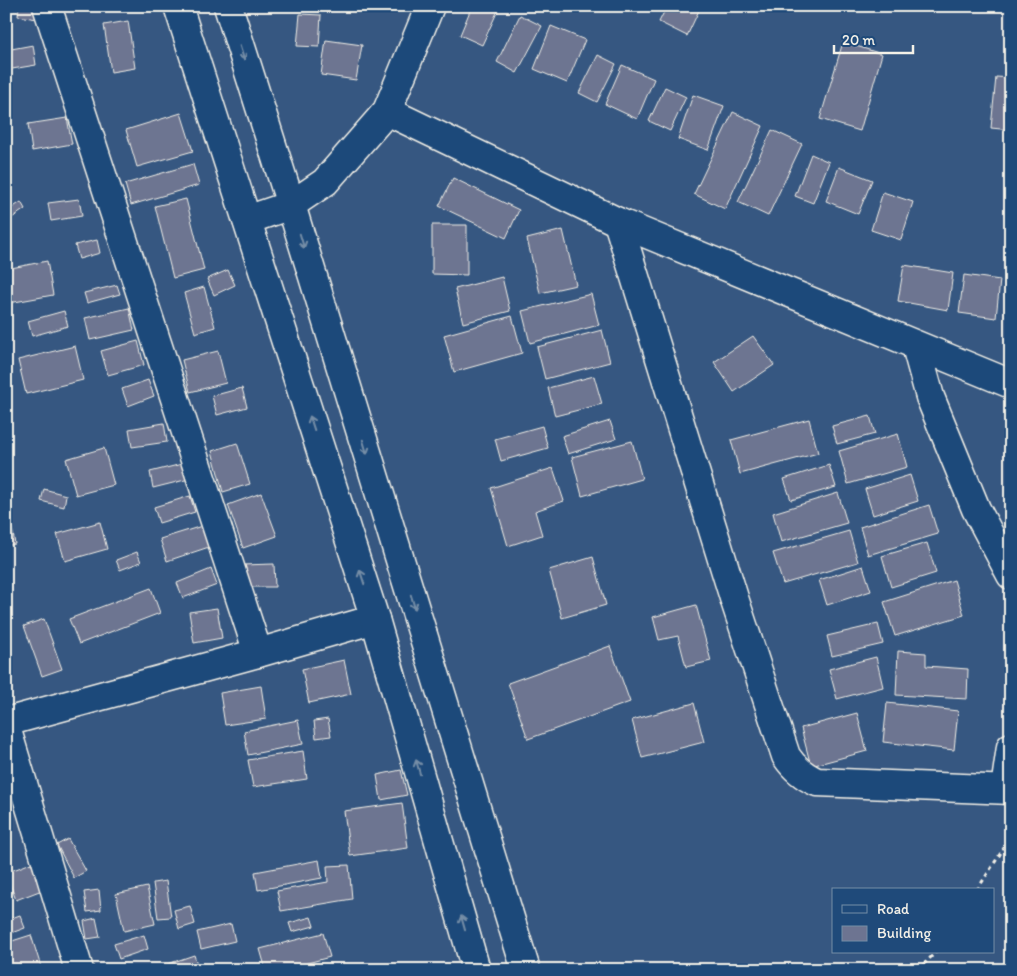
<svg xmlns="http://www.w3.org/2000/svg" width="1017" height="976" font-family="Itim,sans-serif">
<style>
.building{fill:#6d7491;stroke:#f4f1e8}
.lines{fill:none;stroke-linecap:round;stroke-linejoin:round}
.minor-casing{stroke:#f4f1e8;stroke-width:31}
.tertiary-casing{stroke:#f4f1e8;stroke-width:31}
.path{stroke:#f4f1e8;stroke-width:3;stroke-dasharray:4 4;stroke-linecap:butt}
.minor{stroke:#1f4a7a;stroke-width:28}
.tertiary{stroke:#1f4a7a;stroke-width:28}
.oneway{stroke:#748da6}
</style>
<rect width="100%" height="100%" fill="#365781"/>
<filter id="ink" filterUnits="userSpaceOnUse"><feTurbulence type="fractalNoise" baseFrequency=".02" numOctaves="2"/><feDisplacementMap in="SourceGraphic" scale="10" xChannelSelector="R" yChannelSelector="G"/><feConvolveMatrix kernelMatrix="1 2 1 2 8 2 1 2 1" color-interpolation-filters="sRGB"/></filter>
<g filter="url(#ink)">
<g class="building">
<polygon points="19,6 39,6 37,19 18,16"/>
<polygon points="472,6 500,6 482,45 460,35"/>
<polygon points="667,6 701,6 687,36 659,22"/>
<polygon points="300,14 321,15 319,47 297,46"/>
<polygon points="520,15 542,26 517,73 497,62"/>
<polygon points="128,21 135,68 111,72 104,25"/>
<polygon points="551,26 585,40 567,83 534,69"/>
<polygon points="326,40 362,45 356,80 321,75"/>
<polygon points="843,42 882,54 860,131 820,119"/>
<polygon points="33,45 36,65 6,70 6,50"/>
<polygon points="598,55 616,64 597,102 579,93"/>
<polygon points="622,65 654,79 637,119 605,104"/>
<polygon points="996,77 1011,78 1011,130 991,128"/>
<polygon points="665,87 686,97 670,131 649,121"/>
<polygon points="693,95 724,106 708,150 678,139"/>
<polygon points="733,112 763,126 725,209 694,194"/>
<polygon points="181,113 193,151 137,167 126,130"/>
<polygon points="67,118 72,144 32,151 28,124"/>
<polygon points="772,130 802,144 768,216 738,202"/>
<polygon points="811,154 829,162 813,203 795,196"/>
<polygon points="193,164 199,185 131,205 125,184"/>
<polygon points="839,167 872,180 858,214 826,201"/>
<polygon points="453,178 519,210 506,238 439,206"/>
<polygon points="883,192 913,202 901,240 871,230"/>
<polygon points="79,199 82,216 51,221 48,203"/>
<polygon points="186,199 204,270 173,278 155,206"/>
<polygon points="21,202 25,209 6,222 6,212"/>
<polygon points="432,225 467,225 467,275 432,274"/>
<polygon points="563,230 576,285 540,293 527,239"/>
<polygon points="97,240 100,253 79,259 75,245"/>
<polygon points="47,261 53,295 9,303 6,290 6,269"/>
<polygon points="904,265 953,273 948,310 898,301"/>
<polygon points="228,270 235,285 214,295 207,279"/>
<polygon points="964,275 1000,280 996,318 959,313"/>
<polygon points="502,277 510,311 463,323 455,289"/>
<polygon points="117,285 120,294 87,303 84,293"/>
<polygon points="204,287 215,327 195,333 184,293"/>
<polygon points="591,294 599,325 530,343 522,311"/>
<polygon points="129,308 134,330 90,340 85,318"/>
<polygon points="64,311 68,326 32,336 28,321"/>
<polygon points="512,316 522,353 454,372 444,335"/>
<polygon points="602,330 610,362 545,379 537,347"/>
<polygon points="753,336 774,365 734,392 714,362"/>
<polygon points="138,341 144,365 108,375 101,351"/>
<polygon points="75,346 83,380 26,394 18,360"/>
<polygon points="218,351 226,383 190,392 182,360"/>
<polygon points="594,376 602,404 555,416 548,388"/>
<polygon points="148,380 154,396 128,406 122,389"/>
<polygon points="242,388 247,407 217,415 212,396"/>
<polygon points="870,416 875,434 837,444 832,426"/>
<polygon points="809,419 818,453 740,474 731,440"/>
<polygon points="610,421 616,439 568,454 562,436"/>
<polygon points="164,423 167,442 132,447 129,429"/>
<polygon points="542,426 548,448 501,461 495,439"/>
<polygon points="898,434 907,467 848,484 839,451"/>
<polygon points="632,441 642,479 582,496 572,457"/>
<polygon points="237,443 250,484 223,492 212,451"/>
<polygon points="104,448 114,485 76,495 66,459"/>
<polygon points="190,462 193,478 153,488 150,472"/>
<polygon points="829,465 836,487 791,500 784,479"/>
<polygon points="553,468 564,501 535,511 542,535 508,546 491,488"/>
<polygon points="910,475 918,501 873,515 865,489"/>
<polygon points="44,489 66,495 64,507 41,501"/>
<polygon points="261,493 277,536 243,548 228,505"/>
<polygon points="838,493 847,523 781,542 773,513"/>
<polygon points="190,496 195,512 159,523 154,507"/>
<polygon points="929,505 938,534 868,555 860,527"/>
<polygon points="100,522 107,549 65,561 57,534"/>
<polygon points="202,526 209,547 167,561 160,539"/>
<polygon points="12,528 15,544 6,546 6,529"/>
<polygon points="849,531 858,562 783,584 773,553"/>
<polygon points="927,543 936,573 891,587 882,556"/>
<polygon points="137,552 141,562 120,570 116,560"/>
<polygon points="593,557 606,605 562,618 549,570"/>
<polygon points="274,564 275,587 242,587 242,565"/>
<polygon points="863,566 871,591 827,605 819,580"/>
<polygon points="211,569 217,585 183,598 177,583"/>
<polygon points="954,580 964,615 895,636 884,602"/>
<polygon points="151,588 160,613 79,644 69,619"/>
<polygon points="696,605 711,661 686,667 678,636 659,640 653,617"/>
<polygon points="217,608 222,638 194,643 189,612"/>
<polygon points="44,619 62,669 42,676 24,626"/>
<polygon points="878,624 883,644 832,656 827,636"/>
<polygon points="610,646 630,702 528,739 508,683"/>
<polygon points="898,651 926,653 926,666 968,669 967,699 896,695"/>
<polygon points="876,657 883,687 837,699 829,669"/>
<polygon points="344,660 351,694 309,703 302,669"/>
<polygon points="261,686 266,719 225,725 220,693"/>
<polygon points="694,703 704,742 642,758 632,720"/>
<polygon points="887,703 958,711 954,750 883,742"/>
<polygon points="857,713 867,751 811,766 801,728"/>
<polygon points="328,719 331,736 316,738 314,721"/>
<polygon points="298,720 303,744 248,755 244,731"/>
<polygon points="303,751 307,779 253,787 248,760"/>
<polygon points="401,770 407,795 381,800 377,775"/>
<polygon points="402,803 408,848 350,856 344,811"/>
<polygon points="68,839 86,871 74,878 57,845"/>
<polygon points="319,860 322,878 258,890 255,872"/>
<polygon points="31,863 42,890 16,900 6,873"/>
<polygon points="349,865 352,899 281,911 277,891 328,882 327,866"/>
<polygon points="166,881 171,917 158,918 153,883"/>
<polygon points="147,887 155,924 124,931 116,894"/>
<polygon points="99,890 101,910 87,912 84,892"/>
<polygon points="190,906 195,924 179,929 174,910"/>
<polygon points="20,915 25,928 6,935 6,920"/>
<polygon points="311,917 314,926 292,932 289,923"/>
<polygon points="96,918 100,937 87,939 84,921"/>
<polygon points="231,924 235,941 201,949 197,932"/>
<polygon points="323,933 330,957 281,970 266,970 260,949"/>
<polygon points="31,935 42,970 6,970 6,943"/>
<polygon points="144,935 148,949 119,959 114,944"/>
<polygon points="194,955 198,967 190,970 163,970 162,966"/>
</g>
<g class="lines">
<g class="minor-casing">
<g id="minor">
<polyline points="47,6 258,653"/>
<polyline points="387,111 618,222 1011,384"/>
<polyline points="247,220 291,205 325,182 387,111 430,6"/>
<path d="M618 222 734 598 786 756C794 768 803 776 817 782L1011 790"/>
<polyline points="916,346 930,397 976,509 1011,575"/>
<polyline points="6,722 258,653 375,619"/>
<polyline points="6,727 79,970"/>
<polyline points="1005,789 1011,747"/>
</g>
</g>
<g class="tertiary-casing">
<g id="tertiary">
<polyline points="178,6 375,619 476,970"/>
<polyline points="228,6 291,205 526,970"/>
</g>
</g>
<g class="path">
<polyline points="977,890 1011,837"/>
<polyline points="918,970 936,952"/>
</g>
<use href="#minor" class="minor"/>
<use href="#tertiary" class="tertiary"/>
</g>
<defs><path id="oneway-shaft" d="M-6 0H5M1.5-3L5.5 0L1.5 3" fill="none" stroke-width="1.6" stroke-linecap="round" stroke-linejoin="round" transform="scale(1.25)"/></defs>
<g class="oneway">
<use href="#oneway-shaft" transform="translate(242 53) rotate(72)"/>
<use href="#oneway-shaft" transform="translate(302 241) rotate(73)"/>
<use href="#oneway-shaft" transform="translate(312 423) rotate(-108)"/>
<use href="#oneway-shaft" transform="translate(365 447) rotate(73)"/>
<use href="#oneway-shaft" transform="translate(362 577) rotate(-108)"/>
<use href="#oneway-shaft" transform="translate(413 602) rotate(73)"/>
<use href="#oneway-shaft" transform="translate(418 767) rotate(-106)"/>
<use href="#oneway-shaft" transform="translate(463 923) rotate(-106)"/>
</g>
</g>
<rect width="1017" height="976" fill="none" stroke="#1f4a7a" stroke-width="25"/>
<rect x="12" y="12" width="992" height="951" fill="none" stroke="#f4f1e8" stroke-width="2" filter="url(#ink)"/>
<rect x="832" y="888" width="162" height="65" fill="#1f4a7a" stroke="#748da6"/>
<rect x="842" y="905" width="25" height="8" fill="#1f4a7a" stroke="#748da6"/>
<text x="877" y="914" font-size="15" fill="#f4f1e8">Road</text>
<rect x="842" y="926" width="25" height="15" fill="#6d7491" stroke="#748da6"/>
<text x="877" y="938" font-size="15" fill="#f4f1e8">Building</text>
<path d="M834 45v8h79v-8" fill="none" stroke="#f4f1e8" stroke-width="2.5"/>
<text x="842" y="45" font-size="15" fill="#f4f1e8" stroke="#1f4a7a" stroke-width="4" paint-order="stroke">20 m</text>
</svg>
